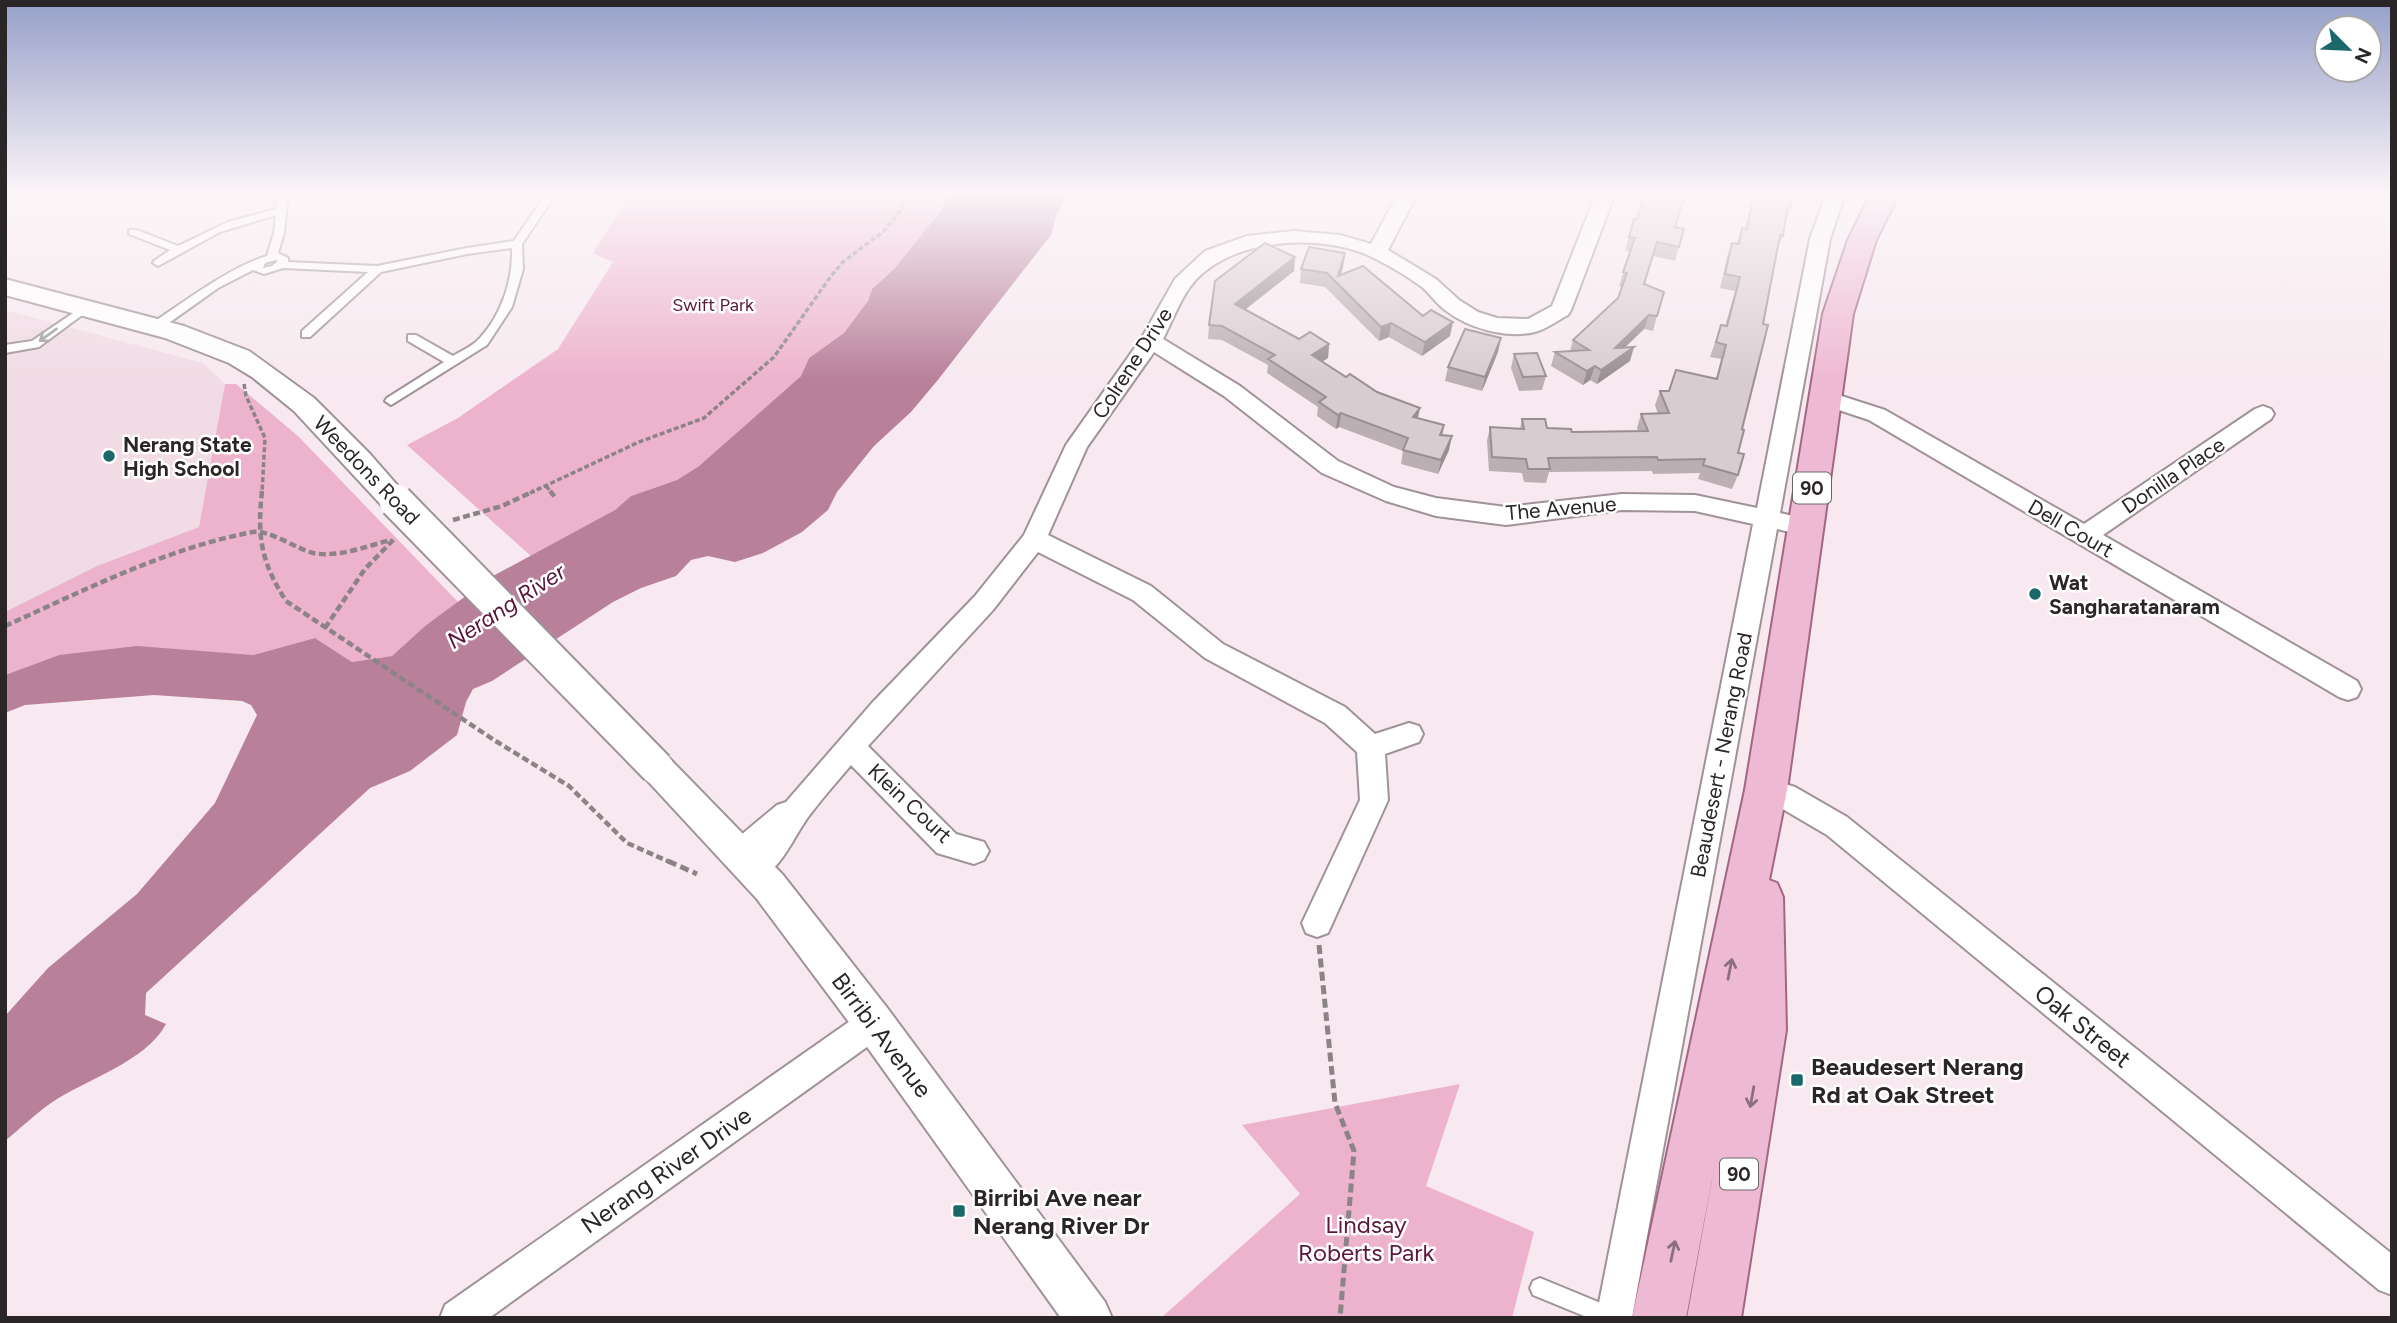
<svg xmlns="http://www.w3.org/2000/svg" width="2397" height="1323" font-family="Figtree,sans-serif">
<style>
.built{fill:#f1dbe4}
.green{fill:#edb3cc}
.water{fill:#b88099}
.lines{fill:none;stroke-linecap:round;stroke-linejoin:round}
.service-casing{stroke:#9f9298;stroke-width:4}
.minor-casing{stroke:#9f9298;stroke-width:4}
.tertiary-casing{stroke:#9f9298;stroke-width:4}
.primary-casing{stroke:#a26783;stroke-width:4}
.path-far2{stroke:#8c8387;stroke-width:3.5;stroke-dasharray:5 2.5;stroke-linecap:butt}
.path-far1{stroke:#8c8387;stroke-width:4.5;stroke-dasharray:7 3.5;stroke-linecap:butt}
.path{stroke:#8c8387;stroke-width:5;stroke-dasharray:9 4.5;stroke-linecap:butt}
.service{fill:#fff;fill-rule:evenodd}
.minor{fill:#fff;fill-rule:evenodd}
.tertiary{fill:#fff;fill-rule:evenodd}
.primary{fill:#eeb9d2;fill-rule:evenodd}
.tertiary-bridge-casing{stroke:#9f9298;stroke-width:37;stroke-linecap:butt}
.tertiary-bridge{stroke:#fff;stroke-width:33}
.wall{fill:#bbafb4}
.shaded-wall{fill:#988f92}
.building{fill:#d9ccd1;stroke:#988f92;stroke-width:2}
.oneway{stroke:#9f9d9e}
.oneway2{stroke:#8c6f7c}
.poi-dot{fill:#1a686c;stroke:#fff;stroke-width:2.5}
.labels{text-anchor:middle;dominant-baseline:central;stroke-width:5;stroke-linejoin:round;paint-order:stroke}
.far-park-label{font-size:18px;fill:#5b173c;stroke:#fff}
.shield{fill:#fff;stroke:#6a6668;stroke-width:2}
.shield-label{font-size:19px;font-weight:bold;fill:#2a2527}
.street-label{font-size:21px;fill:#2a2527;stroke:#fff}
.poi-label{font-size:21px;font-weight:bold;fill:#2a2527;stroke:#fff;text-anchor:start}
.water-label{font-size:23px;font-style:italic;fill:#581439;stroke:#fff}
.near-street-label{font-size:24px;fill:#2a2527;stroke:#fff}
.near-poi-label{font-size:24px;font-weight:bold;fill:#2a2527;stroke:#fff;text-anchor:start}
.near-park-label{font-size:24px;fill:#5b173c;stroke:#fff}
</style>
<rect width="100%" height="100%" fill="#f7e9ef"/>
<polygon class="built" points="5,310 203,363 225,384 199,527 97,566 5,612"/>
<g class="green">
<polygon points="630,194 950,194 940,212 895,268 872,289 869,301 844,333 809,358 801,376 699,466 677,480 631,496 615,510 532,557 407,445 458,418 558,349 613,262 593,253"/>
<polygon points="225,384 236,384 298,436 459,603 425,626 392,656 352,662 315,638 253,655 200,652 59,655 5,675 5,612 97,566 199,527"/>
<polygon points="1460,1084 1426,1186 1534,1232 1512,1318 1161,1318 1300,1194 1242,1125"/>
</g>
<path class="water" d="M950 194H1069L1057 214 1051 235 937 381 911 412 874 446 837 492 828 510 802 532 763 553 735 562 708 556 691 560 676 576 641 588 613 602 492 681 473 689 466 702 457 735 410 771 370 788 146 993 145 1015 166 1024C146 1062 86 1079 51 1103 35 1114 20 1129 5 1141V1016L48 968 137 894 215 803 257 715 251 705 242 701 154 695 25 705 5 713V675L59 655 137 646 253 655 315 638 352 662 392 656 425 626 493 576 615 510 631 496 677 480 699 466 801 376 809 358 844 333 868 301 872 289 895 268 940 212Z"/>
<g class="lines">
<g class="service-casing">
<g id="service">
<path d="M278 194H288L284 233 278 253 288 258V262L377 266 467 248 514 241 546 194H556L522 244 523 269 512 307 487 345 391 405 385 401 387 398 444 362 408 341V335H416L453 356C461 351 473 346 480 338 502 314 513 280 512 248L467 254 381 272 310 337H302V331L368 272 283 268 264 274 253 270 218 288 159 330H151V324C184 302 230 267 267 256L274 233 276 215 220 232 158 266 153 263 154 261 170 250 129 234V230H137L178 246 228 222 276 209ZM276 260 278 261 272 266 263 268 265 263Z"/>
<polygon points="85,305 91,308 89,310 39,347 5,353 5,345 32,341"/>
<polygon points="1540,1278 1620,1311 1623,1318 1589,1318 1533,1295 1530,1288 1533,1281"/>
</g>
</g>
<g class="minor-casing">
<g id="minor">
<path d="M1398 194H1417L1388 250 1436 279 1459 300 1478 312 1497 318 1528 319 1552 306 1596 194H1615L1571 310 1568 315C1558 320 1547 329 1535 332 1506 339 1468 328 1445 310 1436 303 1430 294 1422 287 1407 276 1388 265 1372 257 1320 232 1225 238 1190 287 1179 302 1172 322 1163 339L1240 386 1338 461 1394 487 1436 498 1506 507 1622 494 1695 495 1757 508 1810 239 1826 194H1845L1830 239 1780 513 1815 521 1818 527 1815 533 1806 536 1777 529 1632 1318H1596L1753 524 1695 511 1622 510 1506 525 1436 516 1386 501 1322 473 1224 396 1154 352 1087 447 1048 535 1151 586 1223 644 1345 707 1375 734 1409 723 1419 726 1423 734 1419 742 1385 754 1388 800 1328 933 1317 937 1306 933 1302 923 1360 800 1357 752 1325 723 1205 658 1133 600 1038 552 993 610 868 746 956 834 984 842 989 851 984 860 974 864 937 853 851 765C838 781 824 796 812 812 793 835 783 871 753 882L743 878 739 867 729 863 724 854 729 845 777 805 786 802 872 703 975 596 1024 535 1066 445 1141 339 1175 279 1205 251 1247 236 1294 231 1340 235 1371 244Z"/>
<polygon points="1826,391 1885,410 2084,524 2255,409 2263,406 2271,409 2274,414 2271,419 2103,535 2357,681 2361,689 2357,697 2348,700 2339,697 1869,420 1818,403 1815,398 1818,393"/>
<polygon points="1766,778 1795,787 1847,817 2392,1254 2392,1295 2379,1290 1827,835 1776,805 1756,798 1752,790 1756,782"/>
<polygon points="874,1008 885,1012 890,1023 885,1034 489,1318 440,1318 445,1305 863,1012"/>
</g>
</g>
<g class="tertiary-casing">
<g id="tertiary">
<polygon points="5,279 184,326 249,351 314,398 370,454 411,501 407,509 396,512 385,509 294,411 252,377 229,363 165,338 5,295"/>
<polygon points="657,753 669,758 783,875 888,1009 1105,1302 1112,1318 1061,1318 860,1037 757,899 645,778 639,768 645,758"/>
</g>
</g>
<g class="primary-casing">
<polygon id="primary" points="1871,194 1899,194 1876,240 1853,314 1787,790 1769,880 1777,883 1783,897 1786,1030 1741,1318 1687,1318 1715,1163 1686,1318 1632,1318 1745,790 1823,314 1848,240"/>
</g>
<g class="path-far2">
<polyline points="244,384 246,396 265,438 262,493"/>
<polyline points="546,486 552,493"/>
<polyline points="530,493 639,442 704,418 774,357 831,276 843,262 884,231 900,211 906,194"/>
</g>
<g class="path-far1">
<path d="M262 491C257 537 261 562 286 601L494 740 569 786 627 843 672 863"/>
<polyline points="550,491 555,497"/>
<polyline points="453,520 502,506 534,491"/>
<path d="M5 626C85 590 167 548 253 532 268 529 297 549 313 553 338 558 367 546 391 540"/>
<polyline points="325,628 365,569 395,538"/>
</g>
<g class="path">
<polyline points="668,861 697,874"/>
<polyline points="1319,945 1335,1103 1354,1151 1340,1318"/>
</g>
<use href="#service" class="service"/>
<use href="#minor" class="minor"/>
<use href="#tertiary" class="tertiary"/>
<use href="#primary" class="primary"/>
<g class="tertiary-bridge-casing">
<polyline id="tertiary-bridge" points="396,501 657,768"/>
</g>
<use href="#tertiary-bridge" class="tertiary-bridge"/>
</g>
<g class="wall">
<polygon points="1753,194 1794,194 1791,206 1786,220 1783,236 1777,250 1742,429 1738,453 1738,475 1732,489 1698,479 1700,473 1653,474 1652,471 1549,472 1546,483 1524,482 1522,473 1489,471 1487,441 1490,427 1520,429 1522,419 1547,428 1572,432 1638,431 1637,428 1641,414 1658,414 1655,405 1660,391 1668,391 1716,379 1721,359 1710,357 1721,325 1725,326 1735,291 1720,288 1727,257 1732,243 1736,244 1742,228 1745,228"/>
<polygon points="1675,227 1679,247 1675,261 1653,256 1644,285 1657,316 1653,331 1644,329 1625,347 1630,361 1597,384 1590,380 1583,385 1551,366 1555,352 1570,351 1573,340 1618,298 1622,287 1619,286 1630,252 1625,251 1630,233"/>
<polygon points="1345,253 1343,267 1341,275 1423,316 1450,336 1422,356 1389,337 1379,341 1325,287 1300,283 1301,269"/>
<polygon points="1295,257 1294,271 1245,310 1299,339 1329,344 1328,358 1322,361 1346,377 1418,418 1444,425 1443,435 1449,450 1438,474 1401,464 1403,451 1339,427 1336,429 1317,416 1318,407 1267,373 1268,365 1222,340 1208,339 1209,325"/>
<polygon points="1501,338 1498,352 1482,391 1445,381 1448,367"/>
<polygon points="1514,354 1546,376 1542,390 1519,391 1511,368"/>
</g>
<g class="shaded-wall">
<polygon points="1345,253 1343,267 1338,284 1338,276"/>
<polygon points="1295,257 1294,271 1234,318 1235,304"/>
<polygon points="1649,315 1644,329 1610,362 1615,348"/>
<polygon points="1453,322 1450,336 1422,356 1425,342"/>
<polygon points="1391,323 1389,337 1379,341 1381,327"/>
<polygon points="1501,338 1498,352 1482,391 1485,377"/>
<polygon points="1329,344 1328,358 1311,369 1312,355"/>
<polygon points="1634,347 1630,361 1597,384 1601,370"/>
<polygon points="1595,366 1590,380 1583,385 1587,371"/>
<polygon points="1420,408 1417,422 1413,417"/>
<polygon points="1341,413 1339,427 1336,429 1338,415"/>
<polygon points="1452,436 1449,450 1438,474 1441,460"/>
</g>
<g class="building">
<polygon points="1645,194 1685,194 1675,227 1684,229 1679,247 1657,242 1644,284 1664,292 1657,316 1649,315 1615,348 1634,347 1601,370 1595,366 1587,371 1555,352 1589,350 1573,340 1618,298 1627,273 1623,272 1635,238 1629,237 1634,219 1637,219"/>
<polygon points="1754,194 1794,194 1791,206 1788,205 1783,236 1780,235 1763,324 1768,325 1742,429 1744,430 1738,453 1744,454 1738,475 1703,465 1705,459 1658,460 1657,457 1548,458 1550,469 1528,469 1526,459 1492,457 1490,427 1524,429 1522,419 1545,419 1547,428 1571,429 1572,432 1648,431 1641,414 1669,413 1660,391 1669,391 1676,370 1717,379 1726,345 1716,342 1721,325 1727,326 1740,277 1725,274 1732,243 1739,244 1742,228 1747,229"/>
<polygon points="1265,243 1295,257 1235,304 1299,339 1310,332 1329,344 1312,355 1346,377 1350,374 1377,392 1420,408 1413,417 1444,425 1440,435 1452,436 1441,460 1403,450 1408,438 1341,413 1338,415 1319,402 1326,397 1268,359 1275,355 1222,326 1209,325 1215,281"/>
<polygon points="1309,247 1345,253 1338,276 1363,266 1423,316 1431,310 1453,322 1425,342 1391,323 1381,327 1327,273 1301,269"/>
<polygon points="1465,329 1501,338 1485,377 1448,367"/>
<polygon points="1537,353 1546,376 1523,377 1514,354"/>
</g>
<defs><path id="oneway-shaft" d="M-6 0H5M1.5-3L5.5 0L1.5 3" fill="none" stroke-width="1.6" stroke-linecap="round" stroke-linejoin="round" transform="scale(1.75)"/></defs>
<use class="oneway" href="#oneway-shaft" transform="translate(48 335) rotate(144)"/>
<g class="oneway2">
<use href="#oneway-shaft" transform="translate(1730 969) rotate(-79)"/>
<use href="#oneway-shaft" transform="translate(1752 1097) rotate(100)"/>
<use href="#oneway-shaft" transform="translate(1673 1251) rotate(-78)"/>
</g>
<linearGradient id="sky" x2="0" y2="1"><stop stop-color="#959fc8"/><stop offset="0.51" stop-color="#fbf5f8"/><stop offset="1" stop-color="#fbf5f8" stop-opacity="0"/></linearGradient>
<rect width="2397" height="380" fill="url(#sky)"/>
<g class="poi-dot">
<circle cx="109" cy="456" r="7"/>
<circle cx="2035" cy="594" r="7"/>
<rect x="1790" y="1073" width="14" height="14" rx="3.5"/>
<rect x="952" y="1204" width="14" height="14" rx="3.5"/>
</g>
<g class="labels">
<g class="far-park-label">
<text x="713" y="305">Swift Park</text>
</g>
<g class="shield">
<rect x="1793" y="472.5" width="38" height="31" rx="5"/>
<rect x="1720" y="1158.5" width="38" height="31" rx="5"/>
</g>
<g class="shield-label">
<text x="1812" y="488">90</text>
<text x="1739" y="1174">90</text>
</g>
<g class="street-label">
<text transform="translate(1132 363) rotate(-57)">Colrene Drive</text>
<text transform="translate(367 470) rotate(46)">Weedons Road</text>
<text transform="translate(2173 475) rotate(-34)">Donilla Place</text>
<text transform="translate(1561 508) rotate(-5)">The Avenue</text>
<text transform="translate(2071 528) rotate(30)">Dell Court</text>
<text transform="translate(1721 755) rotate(-79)">Beaudesert - Nerang Road</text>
<text transform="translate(910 803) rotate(43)">Klein Court</text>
</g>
<g class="poi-label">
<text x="123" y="444">Nerang State<tspan x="123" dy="24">High School</tspan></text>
<text x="2049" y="582">Wat<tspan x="2049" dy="24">Sangharatanaram</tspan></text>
</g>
<g class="water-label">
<text transform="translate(506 606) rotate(-33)">Nerang River</text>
</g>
<g class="near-street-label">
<text transform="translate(2083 1026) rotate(39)">Oak Street</text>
<text transform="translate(882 1035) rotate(53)">Birribi Avenue</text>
<text transform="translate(666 1170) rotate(-35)">Nerang River Drive</text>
</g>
<g class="near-poi-label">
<text x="1811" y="1066">Beaudesert Nerang<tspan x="1811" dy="28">Rd at Oak Street</tspan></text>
<text x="973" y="1197">Birribi Ave near<tspan x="973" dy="28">Nerang River Dr</tspan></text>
</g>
<g class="near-park-label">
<text x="1366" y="1224">Lindsay<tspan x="1366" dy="28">Roberts Park</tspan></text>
</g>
</g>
<rect width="2397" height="1323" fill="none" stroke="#2a2527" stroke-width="14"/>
<g transform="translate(2348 49) rotate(114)"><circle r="33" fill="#ffffff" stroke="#aaa8a9" stroke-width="2"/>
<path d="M0-5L12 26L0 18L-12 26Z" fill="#1a686c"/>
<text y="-10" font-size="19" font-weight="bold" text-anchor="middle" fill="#2a2527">N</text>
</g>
</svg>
